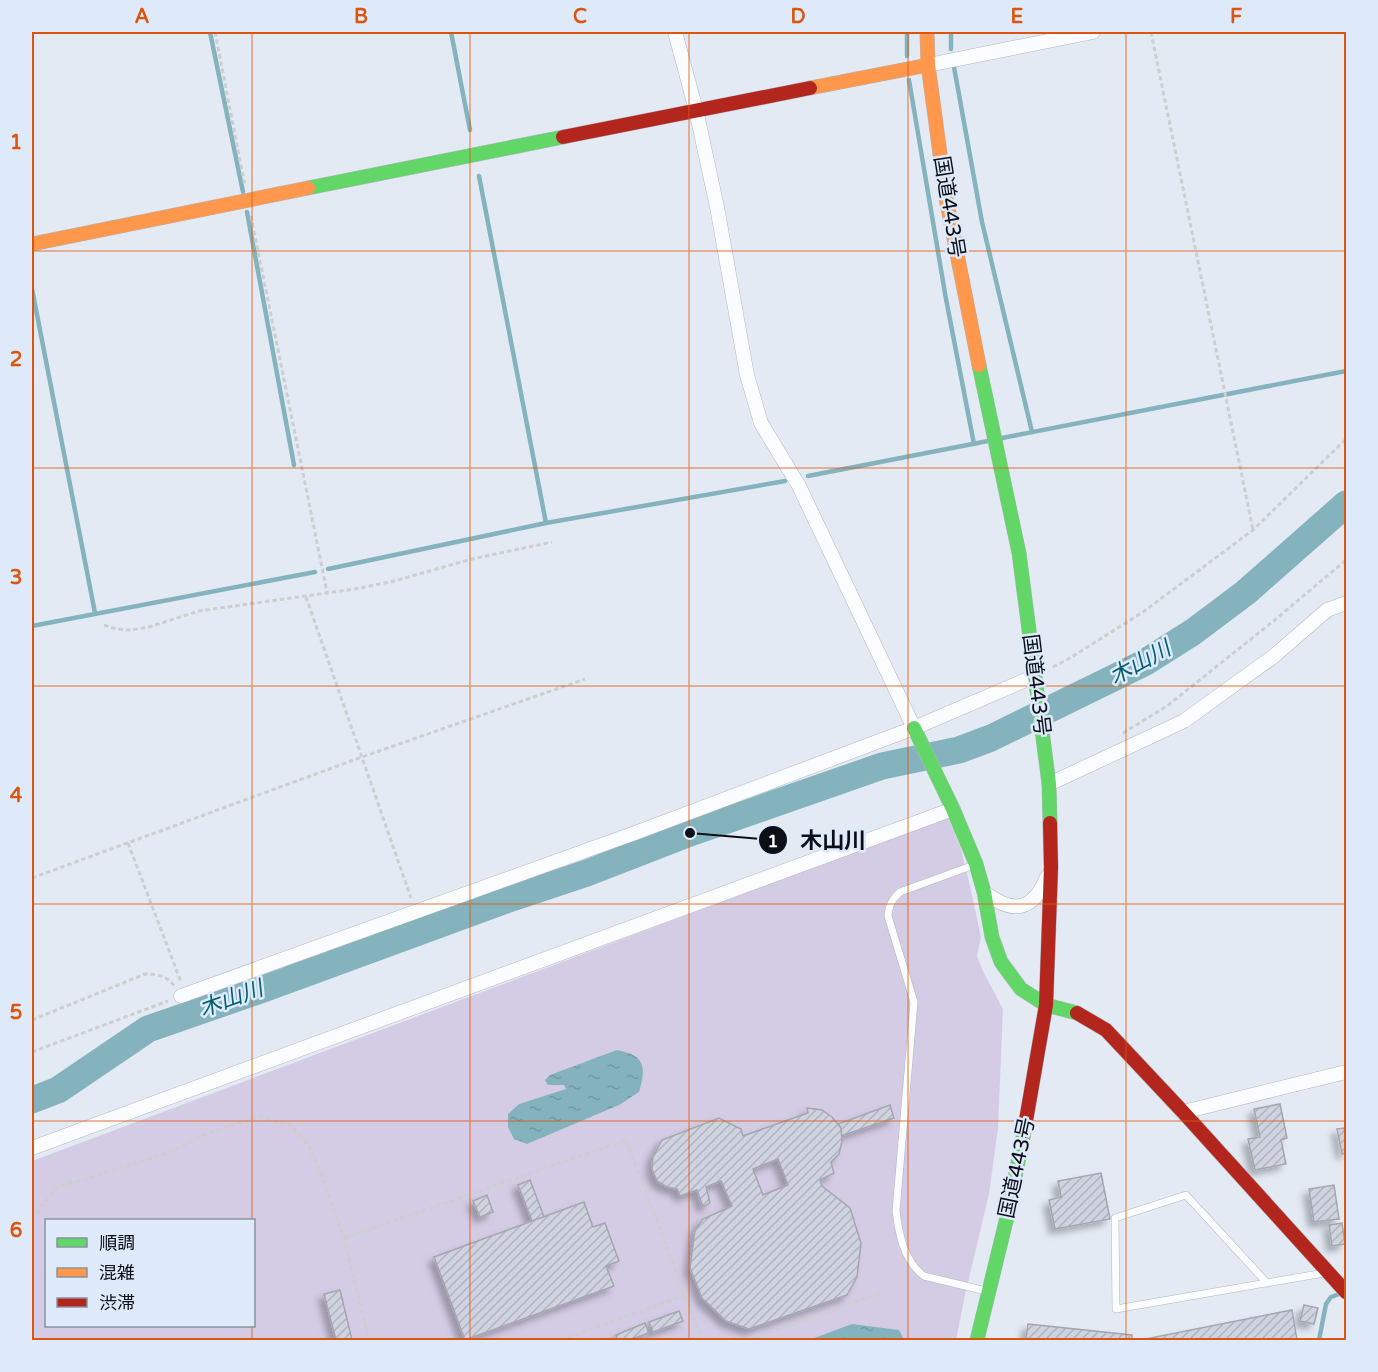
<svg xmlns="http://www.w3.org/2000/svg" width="1378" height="1372" font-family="'Varela Round','Noto Sans JP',sans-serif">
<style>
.pitch{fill:#d4cce5;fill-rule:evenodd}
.water{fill:url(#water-ripples)}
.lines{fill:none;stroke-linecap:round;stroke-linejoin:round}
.stream{stroke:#85b3bd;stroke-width:4.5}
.river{stroke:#85b3bd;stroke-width:27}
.building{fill:url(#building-hatch);stroke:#a4a6ae;stroke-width:1.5;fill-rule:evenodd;filter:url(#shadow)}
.lane-casing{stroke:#b2b7bf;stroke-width:8}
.street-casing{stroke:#b2b7bf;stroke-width:15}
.fast-casing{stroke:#b2b7bf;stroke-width:15}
.slow-casing{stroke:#b2b7bf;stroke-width:15}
.jam-casing{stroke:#b2b7bf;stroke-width:15}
.path{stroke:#ccced0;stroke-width:3;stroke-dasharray:4.5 3;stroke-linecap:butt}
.lane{stroke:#fbfcfd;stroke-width:7}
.street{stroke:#fbfcfd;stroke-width:14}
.fast{stroke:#63d668;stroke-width:14}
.slow{stroke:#ff974d;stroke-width:14}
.jam{stroke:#b3261e;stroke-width:14}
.grid{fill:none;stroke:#dd550c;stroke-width:1.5;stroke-opacity:0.55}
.labels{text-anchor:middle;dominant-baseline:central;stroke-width:5;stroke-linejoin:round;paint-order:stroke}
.street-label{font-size:21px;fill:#0c1016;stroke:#dee9fa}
.water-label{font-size:22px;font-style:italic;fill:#01606c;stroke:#dee9fa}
.leader{fill:none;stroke:#0c1016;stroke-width:2}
.callout-dot{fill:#0c1016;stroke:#dee9fa;stroke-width:2}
.mark-label{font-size:18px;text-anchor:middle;font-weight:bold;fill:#fff}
.callout-label{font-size:22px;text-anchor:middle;font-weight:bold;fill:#0c1016;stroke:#dee9fa;stroke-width:5;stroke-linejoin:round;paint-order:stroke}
.neatline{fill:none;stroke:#dd550c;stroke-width:2}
.grid-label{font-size:20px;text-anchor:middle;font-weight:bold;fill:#dd550c}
</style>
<defs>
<pattern id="water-ripples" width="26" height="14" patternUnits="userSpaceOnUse" patternTransform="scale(1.5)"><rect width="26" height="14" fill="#85b3bd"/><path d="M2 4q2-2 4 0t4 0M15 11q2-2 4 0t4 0" fill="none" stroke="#7299a2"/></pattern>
<pattern id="building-hatch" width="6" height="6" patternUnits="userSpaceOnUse" patternTransform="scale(1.5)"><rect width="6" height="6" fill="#cfd2df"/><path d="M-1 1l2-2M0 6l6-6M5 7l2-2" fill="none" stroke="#b1b3bf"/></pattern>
<filter id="shadow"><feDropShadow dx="-5.5" dy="5.5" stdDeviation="3" flood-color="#0004"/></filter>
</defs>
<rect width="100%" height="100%" fill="#e4eaf4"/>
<path class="pitch" d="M948 817 961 849 970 886 981 937 977 956 983 971 1003 1009 998 1128 989 1194 965 1295 956 1340H32V1161ZM46 1220H254V1326H46Z"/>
<g class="water">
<path d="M617 1050C621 1051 627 1052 631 1054 648 1061 643 1079 639 1092L619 1105 527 1144 514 1139 508 1127V1114L519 1104 566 1089 564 1085H548L545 1080 550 1075Z"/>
<polygon points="852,1324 899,1330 904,1340 809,1340"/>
</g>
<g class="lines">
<g class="stream">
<polyline points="210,32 243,192"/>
<polyline points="451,32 470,130"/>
<polyline points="907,32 907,56"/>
<polyline points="951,32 951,49"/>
<polyline points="954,67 982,222 1032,432"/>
<polyline points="909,80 946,299 974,444"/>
<polyline points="479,176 546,523"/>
<polyline points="247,212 294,465"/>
<polyline points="32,289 95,613"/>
<polyline points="1002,438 1346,371"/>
<polyline points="808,476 988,441"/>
<polyline points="328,569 546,523 785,481"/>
<polyline points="32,626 315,572"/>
<polyline points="1319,1340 1326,1304 1331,1297 1342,1293"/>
</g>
<polyline class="river" points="32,1100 58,1090 148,1029 266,988 503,901 587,873 690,833 882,766 959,750 991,738 1144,663 1193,632 1245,593 1346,504"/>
</g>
<g class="building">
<polygon points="1280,1104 1287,1138 1281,1140 1286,1164 1255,1170 1248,1139 1260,1137 1254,1109"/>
<polygon points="890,1105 894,1118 841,1136 841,1128 838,1124"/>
<path d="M807 1108 822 1110 832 1117 841 1128 842 1141 839 1154 831 1162 834 1173 820 1180 822 1186 850 1208 861 1243 857 1277 847 1295 749 1329 726 1321 702 1298 690 1268 695 1230 703 1219 732 1206 721 1181 706 1187 710 1203 703 1207 697 1190 680 1196 677 1189 667 1187 657 1181 652 1169 653 1157 662 1140 719 1118 741 1129 743 1136 808 1113ZM778 1159 788 1185 763 1195 753 1169Z"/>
<polygon points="1344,1128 1346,1142 1346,1153 1342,1154 1337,1129"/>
<polygon points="1101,1173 1110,1219 1055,1229 1049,1200 1061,1197 1058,1181"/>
<polygon points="530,1180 544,1217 532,1221 518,1185"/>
<polygon points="1334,1185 1339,1219 1314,1222 1309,1189"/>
<polygon points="487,1195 493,1212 480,1217 473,1201"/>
<polygon points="584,1202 593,1227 605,1223 619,1261 606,1266 614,1286 465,1340 434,1257"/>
<polygon points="1342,1223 1345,1244 1332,1246 1329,1225"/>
<polygon points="340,1290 352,1340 336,1340 324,1294"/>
<polygon points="1304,1305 1318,1308 1314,1324 1300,1321"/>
<polygon points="1292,1310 1297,1340 1145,1340 1145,1339"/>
<polygon points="679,1311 683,1321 653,1332 649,1322"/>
<polygon points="645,1323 649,1333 629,1340 617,1340 616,1335"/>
<polygon points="1028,1324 1132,1335 1132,1340 1026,1340"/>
</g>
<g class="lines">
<g class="lane-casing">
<g id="lane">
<path d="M974 865 900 892C892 899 889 905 888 916L914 1002 896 1211C899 1235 904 1261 924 1276L986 1291"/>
<polyline points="1267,1283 1186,1195 1115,1218 1116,1309 1324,1273"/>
</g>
</g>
<g class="street-casing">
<g id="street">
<polyline points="675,32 696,110 717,207 747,375 761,423 799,486 914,728"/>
<polyline points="928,65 1093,32"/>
<polyline points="1049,784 1184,721 1274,656 1327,610 1346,603"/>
<path d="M984 892C1012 914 1033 912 1047 877"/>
<polyline points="181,996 635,833 914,728 1035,676"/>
<polyline points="1183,1112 1346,1072"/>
<polyline points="32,1148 953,809"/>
</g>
</g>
<g class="fast-casing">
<g id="fast">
<polyline points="308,188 563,137"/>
<polyline points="979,365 1019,553 1049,784 1050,823"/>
<polyline points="914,728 953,809 976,864 984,892 992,937 1001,962 1021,989 1046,1005 1077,1013"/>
<polyline points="977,1340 1008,1213 1024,1132"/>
</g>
</g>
<g class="slow-casing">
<g id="slow">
<polyline points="927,32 928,65 946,198 979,365"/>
<polyline points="810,88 928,65"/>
<polyline points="32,244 308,188"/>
</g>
</g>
<g class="jam-casing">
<g id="jam">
<polyline points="563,137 810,88"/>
<polyline points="1077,1013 1106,1030 1183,1112 1346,1292"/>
<polyline points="1024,1132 1046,1005 1051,867 1050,823"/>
</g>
</g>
<g class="path">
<polyline points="215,32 245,186"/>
<polyline points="1151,32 1253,530"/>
<polyline points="251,216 327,592"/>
<polyline points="306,597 411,898"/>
<polyline points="104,625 116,629 131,630 149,627 199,611 355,589 394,581 472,559 552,542"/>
<polyline points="1053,667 1070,658 1143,612 1253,530 1346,439"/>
<polyline points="1123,733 1167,706 1276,619 1346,560"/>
<polyline points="128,843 181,982"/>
<polyline points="32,878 362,757 585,679"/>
<path d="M32 1020 145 974C158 974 167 976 175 987"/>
<polyline points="32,1052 168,1001"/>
<polyline points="32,1219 56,1188 166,1154 202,1136 259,1116 290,1125 308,1144 324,1182 344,1238 369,1340"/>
<polyline points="344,1238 626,1140 702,1340"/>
<polyline points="561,1340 686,1295"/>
<polyline points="748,1340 880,1293"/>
</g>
<use href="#lane" class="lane"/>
<use href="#street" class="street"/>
<use href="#fast" class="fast"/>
<use href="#slow" class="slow"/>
<use href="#jam" class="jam"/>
</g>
<path class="grid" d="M252 32V1220M470 32V1340M689 32V1340M908 32V1340M1126 32V1340M32 251H1346M32 468H1346M32 686H1346M32 904H1346M32 1121H1346M252 1326V1340"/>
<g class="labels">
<g class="street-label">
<text transform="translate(949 207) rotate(81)">国道443号</text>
<text transform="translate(1036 685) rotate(83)">国道443号</text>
<text transform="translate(1017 1168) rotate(-78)">国道443号</text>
</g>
<g class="water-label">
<text transform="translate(1140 663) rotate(-29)">木山川</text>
<text transform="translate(231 999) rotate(-20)">木山川</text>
</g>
</g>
<path class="leader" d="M690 833L773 840"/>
<g class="callout-dot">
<circle cx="690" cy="833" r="6"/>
<circle cx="773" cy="840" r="15"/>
</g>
<g class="mark-label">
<text x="773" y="847">1</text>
</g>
<g class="callout-label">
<text x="833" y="848">木山川</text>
</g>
<rect width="1378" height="1372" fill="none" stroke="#dee9fa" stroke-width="66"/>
<rect x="45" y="1219" width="210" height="108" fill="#dee9fa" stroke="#8a929f" stroke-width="1.5"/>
<rect x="57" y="1238" width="30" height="9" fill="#63d668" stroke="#8a929f" stroke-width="1.5"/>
<text x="99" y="1249" font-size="18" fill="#0c1016">順調</text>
<rect x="57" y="1268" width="30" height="9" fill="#ff974d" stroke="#8a929f" stroke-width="1.5"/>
<text x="99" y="1279" font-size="18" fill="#0c1016">混雑</text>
<rect x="57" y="1298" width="30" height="9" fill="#b3261e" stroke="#8a929f" stroke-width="1.5"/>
<text x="99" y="1309" font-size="18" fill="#0c1016">渋滞</text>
<rect x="33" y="33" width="1312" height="1306" class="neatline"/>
<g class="grid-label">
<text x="142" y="23">A</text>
<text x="361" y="23">B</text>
<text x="580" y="23">C</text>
<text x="798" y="23">D</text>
<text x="1017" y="23">E</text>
<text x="1236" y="23">F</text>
<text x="16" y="149">1</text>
<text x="16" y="366">2</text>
<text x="16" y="584">3</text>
<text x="16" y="802">4</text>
<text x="16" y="1019">5</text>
<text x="16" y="1237">6</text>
</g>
</svg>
